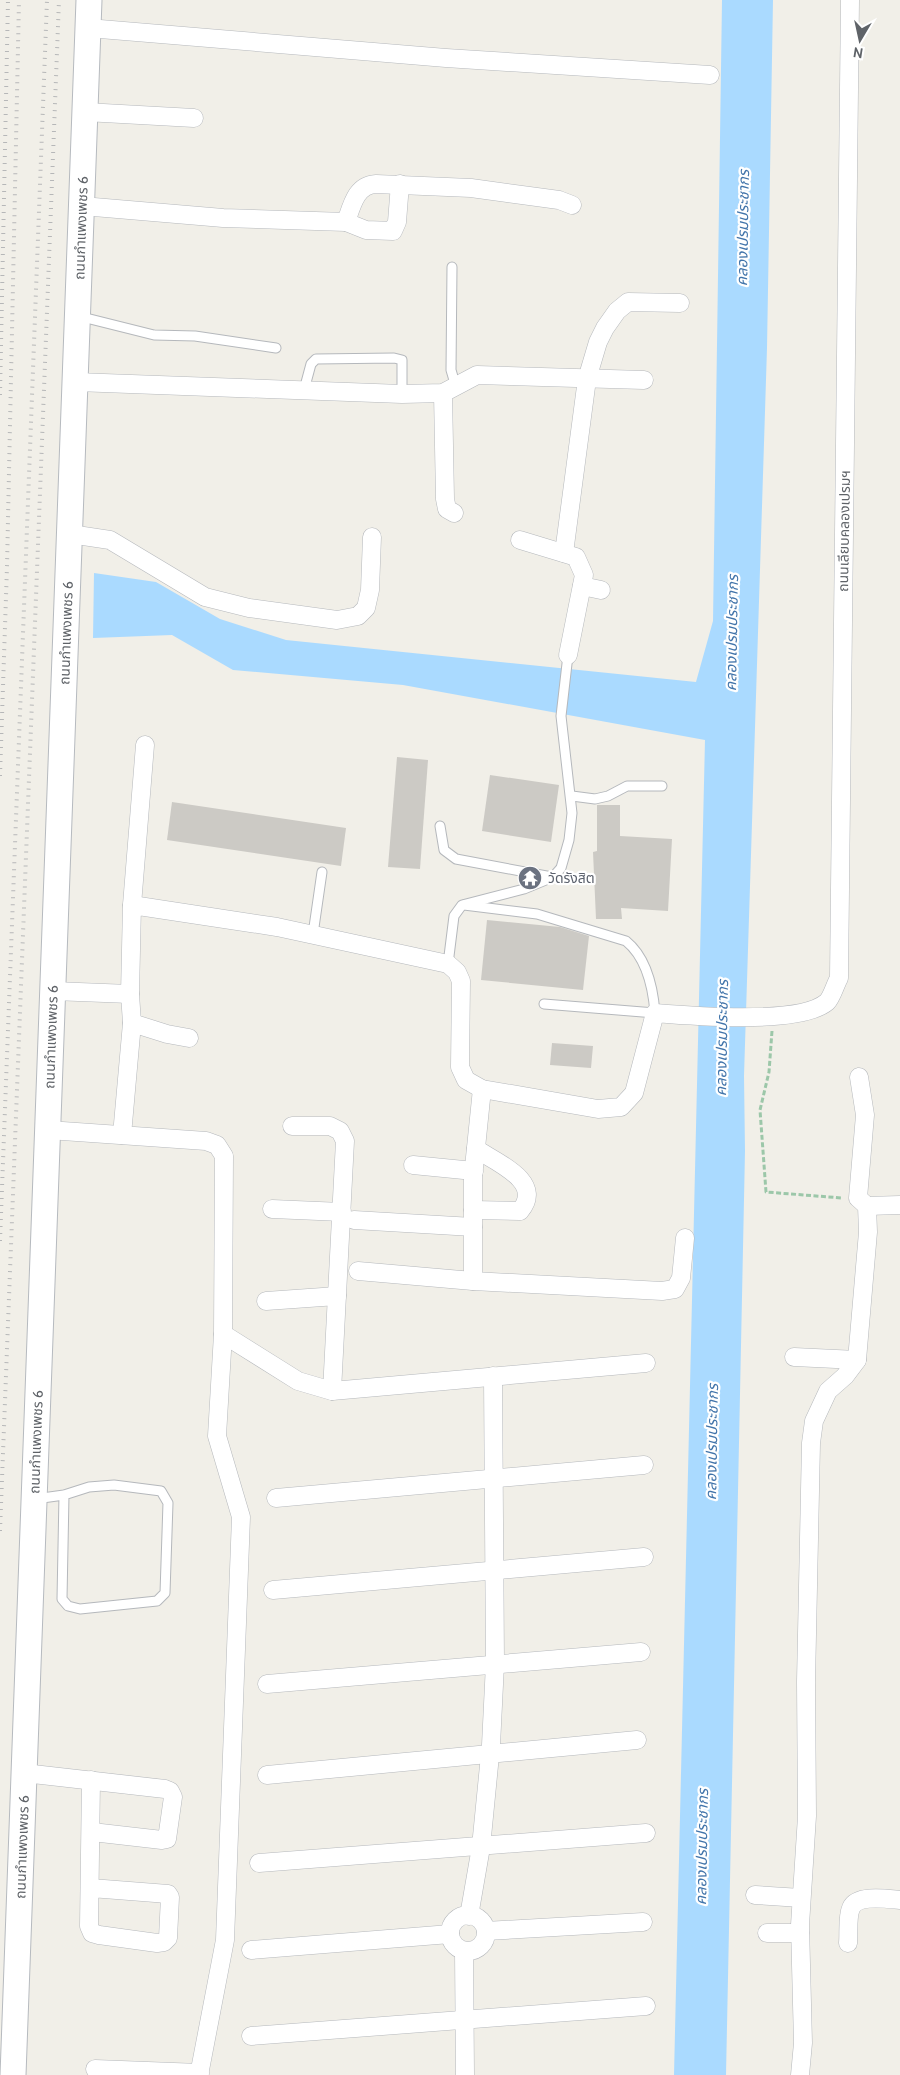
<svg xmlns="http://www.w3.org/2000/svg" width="900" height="2075" font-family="Cabin,'Noto Sans Thai',sans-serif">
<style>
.water{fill:#aadaff}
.building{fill:#cccac5}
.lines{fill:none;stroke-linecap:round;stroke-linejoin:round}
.service-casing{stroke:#b5b8bc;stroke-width:11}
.minor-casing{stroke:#b5b8bc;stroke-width:19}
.secondary-casing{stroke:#b6babf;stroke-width:27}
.path{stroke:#9cc7a9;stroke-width:3;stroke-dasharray:5 2.5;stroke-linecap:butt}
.service{stroke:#fff;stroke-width:9}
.minor{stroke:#fff;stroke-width:18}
.secondary{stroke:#fff;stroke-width:25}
.rail{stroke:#b6b7b8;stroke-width:4;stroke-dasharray:1 6;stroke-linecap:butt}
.labels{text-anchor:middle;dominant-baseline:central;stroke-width:4.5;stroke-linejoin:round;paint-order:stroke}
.street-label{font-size:14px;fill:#5f6368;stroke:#fff}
.worship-label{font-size:14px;fill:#5b616d;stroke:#fff;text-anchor:start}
.water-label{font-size:15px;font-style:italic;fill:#4174aa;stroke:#fff}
</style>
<rect width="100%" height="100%" fill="#f1efe8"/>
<polygon class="water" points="722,0 773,0 767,348 744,1076 745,1151 726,2075 674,2075 705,740 403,685 233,670 172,635 93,638 94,573 156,582 220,619 286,640 696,682 713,621"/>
<g class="building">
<polygon points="397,757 428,760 420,869 388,867"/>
<polygon points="490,775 559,785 551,842 482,831"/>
<polygon points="172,802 346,828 341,866 167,840"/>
<polygon points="597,805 620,805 620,836 672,839 668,911 621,908 622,919 596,919 593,852 597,851"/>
<polygon points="487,920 560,927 589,936 583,990 481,980"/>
<polygon points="552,1043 593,1046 591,1068 550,1065"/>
</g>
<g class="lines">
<g class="service-casing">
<g id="service">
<polyline points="452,267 451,370 456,387"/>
<polyline points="78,316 154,335 195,336 276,348"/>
<polyline points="304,390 311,364 316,359 394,358 402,360 402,394"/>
<polyline points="572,796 595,799 608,796 627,786 662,786"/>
<polyline points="440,826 444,850 456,859 552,877"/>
<path d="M464 905 537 914 626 941C647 958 653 987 655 1013L544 1004"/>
<polyline points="313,934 322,872"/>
<polyline points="448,964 454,916 462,905 524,889 553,877 561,868 569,840 572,813 561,716 568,655"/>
<polyline points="35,1499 64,1495 89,1487 114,1485 161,1491 168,1503 165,1593 157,1601 80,1609 68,1606 62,1599 64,1495"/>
</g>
</g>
<g class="minor-casing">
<g id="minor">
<polyline points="88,28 446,58 710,75"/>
<polyline points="85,112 194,118"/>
<path d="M82 206 223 218 346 222C352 205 356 185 376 184L471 188 559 200 572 205"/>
<polyline points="346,222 366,230 393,231 397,222 400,184"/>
<polyline points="76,382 402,394 443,393 477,375 644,380"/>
<polyline points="443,393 445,499 447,509 454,513"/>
<polyline points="70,534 110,540 205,597 249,608 337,620 358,616 366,608 370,590 372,537"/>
<polyline points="520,540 576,557 584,575 568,655"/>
<polyline points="564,553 587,379 598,342 605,328 617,311 628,302 680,303"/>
<polyline points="582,586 601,590"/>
<polyline points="132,905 145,745"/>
<polyline points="53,991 130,994"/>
<polyline points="132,1023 167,1034 189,1038"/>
<polyline points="292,1126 330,1126 340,1131 345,1141 332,1391"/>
<polyline points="48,1130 206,1141 217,1145 224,1156 223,1334 217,1436 241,1517 225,1940 199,2075"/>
<path d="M122 1135 132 1023 130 994 132 905 277 927 448 964 457 972 461 981 460 1067 466 1080 482 1089 598 1109 621 1107 634 1093 655 1013C691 1016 800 1025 827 1002 832 997 835 985 839 978L850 0"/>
<polyline points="413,1165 474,1171"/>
<polyline points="867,1206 900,1205"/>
<polyline points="272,1209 342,1212"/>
<path d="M473 1210 520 1211C545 1182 496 1162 476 1149"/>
<polyline points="354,1220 473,1227"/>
<polyline points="358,1271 473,1281 662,1291 675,1289 681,1278 685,1238"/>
<polyline points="473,1281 473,1177 482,1089"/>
<polyline points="266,1301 337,1296"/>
<polyline points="223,1334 298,1381 332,1391 646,1363"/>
<polyline points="794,1357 857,1360"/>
<polyline points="276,1498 644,1465"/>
<polyline points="273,1590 644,1557"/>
<polyline points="267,1684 641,1652"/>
<polyline points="24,1773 165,1789 170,1791 173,1797 167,1839 162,1840 92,1832"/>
<polyline points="267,1775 637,1740"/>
<polyline points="259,1863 646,1833"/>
<polyline points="91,1888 168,1894 170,1897 168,1938 164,1942 157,1943 99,1935 92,1933 89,1926 91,1780"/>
<polyline points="755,1895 801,1898"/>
<circle cx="468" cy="1933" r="18"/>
<polyline points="469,1916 481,1847 491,1745 495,1664 493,1376"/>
<polyline points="486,1931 643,1922"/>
<polyline points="767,1933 800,1933"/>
<path d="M848 1943C849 1933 847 1917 851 1908 857 1894 888 1899 900 1900"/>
<polyline points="251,1950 450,1934"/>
<polyline points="464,1951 465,2075"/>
<polyline points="251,2036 646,2006"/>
<polyline points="95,2069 200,2073"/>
<polyline points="800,2075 803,2043 800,1925 807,1816 806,1682 811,1443 814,1421 828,1391 845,1376 857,1360 868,1232 867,1206 858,1198 865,1115 859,1077"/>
</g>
</g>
<g class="secondary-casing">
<polyline id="secondary" points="13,2075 89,0"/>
</g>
<polyline class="path" points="772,1031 769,1072 760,1110 766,1192 842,1198"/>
<use href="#service" class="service"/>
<use href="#minor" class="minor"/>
<use href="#secondary" class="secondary"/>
<g class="rail">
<polyline points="0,395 8,0"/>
<polyline points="0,776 7,567 19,0"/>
<polyline points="0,1241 47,0"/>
<polyline points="0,1531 59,0"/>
</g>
</g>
<defs>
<g id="temple-disc" transform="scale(1.25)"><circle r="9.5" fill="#6b7280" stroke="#fff"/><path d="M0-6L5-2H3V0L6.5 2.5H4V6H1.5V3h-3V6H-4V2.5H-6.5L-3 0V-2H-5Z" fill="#fff"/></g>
</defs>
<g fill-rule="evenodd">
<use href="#temple-disc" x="530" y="878"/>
</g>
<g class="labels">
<g class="street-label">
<text transform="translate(81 228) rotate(-88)">ถนนกำแพงเพชร 6</text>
<text transform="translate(844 531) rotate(-89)">ถนนเลียบคลองเปรมฯ</text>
<text transform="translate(66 633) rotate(-88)">ถนนกำแพงเพชร 6</text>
<text transform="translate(51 1037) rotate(-88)">ถนนกำแพงเพชร 6</text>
<text transform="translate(36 1442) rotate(-88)">ถนนกำแพงเพชร 6</text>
<text transform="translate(22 1847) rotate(-88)">ถนนกำแพงเพชร 6</text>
</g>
<g class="worship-label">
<text x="548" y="878">วัดรังสิต</text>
</g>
<g class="water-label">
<text transform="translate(743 228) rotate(-89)">คลองเปรมประชากร</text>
<text transform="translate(732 633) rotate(-89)">คลองเปรมประชากร</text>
<text transform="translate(722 1038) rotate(-89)">คลองเปรมประชากร</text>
<text transform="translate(712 1442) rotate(-89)">คลองเปรมประชากร</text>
<text transform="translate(702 1847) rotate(-89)">คลองเปรมประชากร</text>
</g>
</g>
<g transform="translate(860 40) rotate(189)" stroke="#ffffff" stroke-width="4" paint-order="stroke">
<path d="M0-4L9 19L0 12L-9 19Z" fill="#5f6368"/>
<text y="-8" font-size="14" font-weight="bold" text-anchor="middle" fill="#5f6368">N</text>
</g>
</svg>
